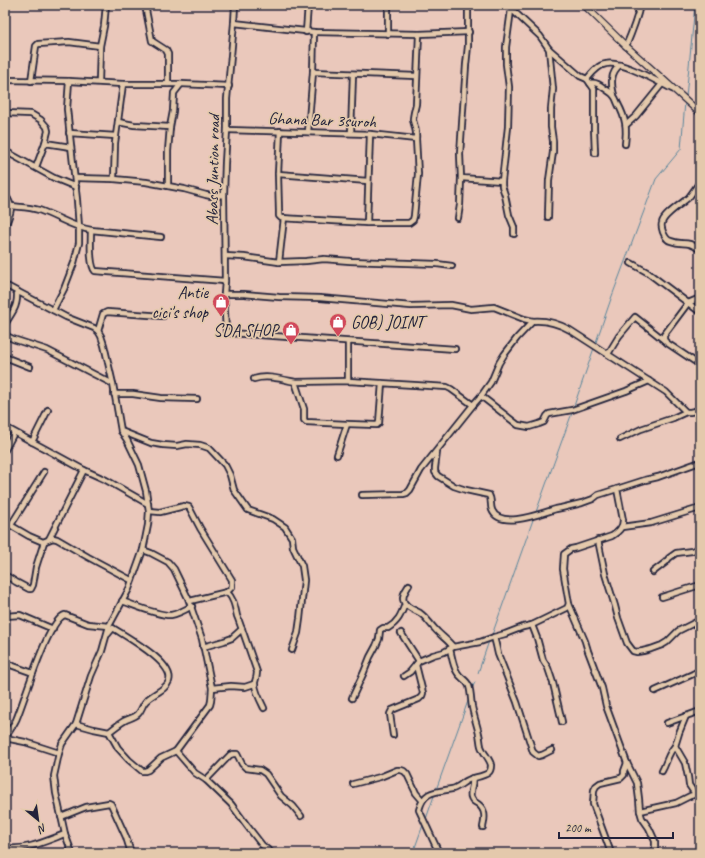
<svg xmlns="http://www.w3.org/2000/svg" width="705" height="858" font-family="Caveat,sans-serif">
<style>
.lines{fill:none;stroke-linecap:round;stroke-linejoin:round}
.stream{stroke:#59869c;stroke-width:1}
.minor-casing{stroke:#22223b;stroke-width:8}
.tertiary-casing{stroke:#22223b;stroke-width:8}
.minor{stroke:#e4c9ac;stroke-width:4.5}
.tertiary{stroke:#e4c9ac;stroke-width:5.5}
.labels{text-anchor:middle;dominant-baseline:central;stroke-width:3.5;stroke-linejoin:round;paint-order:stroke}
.street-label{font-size:17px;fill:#22223b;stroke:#e4c9ac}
.poi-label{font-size:17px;fill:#22223b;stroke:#e4c9ac;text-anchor:end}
</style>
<rect width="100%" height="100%" fill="#eac8bb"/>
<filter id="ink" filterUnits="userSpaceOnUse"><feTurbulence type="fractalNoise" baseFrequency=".025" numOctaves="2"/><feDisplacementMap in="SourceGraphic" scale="8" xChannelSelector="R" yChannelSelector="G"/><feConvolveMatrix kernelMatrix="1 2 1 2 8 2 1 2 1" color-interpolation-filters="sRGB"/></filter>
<g filter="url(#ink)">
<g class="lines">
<g class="stream">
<polyline points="686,97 695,5"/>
<polyline points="595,345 612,296 656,179 681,149 685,102"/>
<polyline points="574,406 594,348"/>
<polyline points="536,512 572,413"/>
<polyline points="492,635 534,517"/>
<polyline points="478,673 489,641"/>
<polyline points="472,689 475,682"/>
<polyline points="436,790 468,701"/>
<polyline points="426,819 435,793"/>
<polyline points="413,853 423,825"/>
</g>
<g class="minor-casing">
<g id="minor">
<polyline points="145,5 152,41 166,50 168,54 168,84"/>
<polyline points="235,5 234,23 227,99 227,130 225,163 224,195 225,281 224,294 226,331 230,333 455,349"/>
<polyline points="388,5 388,34"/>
<polyline points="468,5 468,46 466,65 460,154 461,178 502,181 508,127 509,87 506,64 506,47 511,10"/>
<polyline points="507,5 540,36 549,49 564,62 580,76 587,79 594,89 594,128 595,153"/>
<polyline points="234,23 314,32 419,34 469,32"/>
<polyline points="306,32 308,5"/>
<path d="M626 46C632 32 637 19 640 5"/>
<polyline points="313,72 416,76"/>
<path d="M587 79C592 73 598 65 606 64 621 60 658 82 672 89"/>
<polyline points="5,80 69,81 123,84 181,84 229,86"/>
<polyline points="31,81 36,46 38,44 69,42 100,46"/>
<polyline points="99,82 100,46 104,26 106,5"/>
<path d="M590 83C596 82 600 85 604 88 608 91 612 93 614 96 616 98 617 102 618 104 626 119 627 128 625 144"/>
<polyline points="181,84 174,93 173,111 170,127 168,151 168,186 184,189 206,195 211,196 224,195"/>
<path d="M614 95C611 84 610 73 620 65"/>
<polyline points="5,113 31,114 41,120 47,127 48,131 45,143 36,167"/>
<polyline points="118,122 134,125 170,127"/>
<polyline points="626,125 636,116 662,84"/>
<polyline points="227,130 370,134 416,139"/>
<path d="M280 131 278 174 279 211V216L281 218 367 223H409L413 220 414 216 418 174 416 139C417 131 415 128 413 120 413 115 415 109 416 104L419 34"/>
<polyline points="308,132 313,72 314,32"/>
<polyline points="69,133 116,136"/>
<polyline points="351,133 353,74"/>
<polyline points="45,143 71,147"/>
<polyline points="5,151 54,178 76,187"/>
<polyline points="278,174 368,181"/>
<polyline points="75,178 114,179 115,143 123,84"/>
<polyline points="114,179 146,182 168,186"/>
<polyline points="502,181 502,186 505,195 509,215 514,227 514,234"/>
<path d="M700 182C696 187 693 192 689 197 683 203 663 215 662 223 661 225 662 229 663 232 665 236 666 240 671 241 683 246 687 239 700 250"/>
<path d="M5 195C15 207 10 214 5 226"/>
<path d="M11 206C20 207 30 207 39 210 57 216 72 227 91 230 91 240 89 264 95 271L225 281"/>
<polyline points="548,217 549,180 553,152 553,141 551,127 551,109 553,89 549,49"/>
<polyline points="458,218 460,205 461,178"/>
<polyline points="367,223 370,134"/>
<polyline points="91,230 161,237"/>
<polyline points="225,256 244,257 279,262 306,261 324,259 350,261 437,264 452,266"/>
<polyline points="279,262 284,218"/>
<polyline points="631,263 647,272 700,312"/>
<polyline points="5,285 66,317 94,328 98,331 101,336 104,345 113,384 121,431 127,440 139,465 146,491 149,511 148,525 143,550 129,589 109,626 102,651 91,676 76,724 62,744 59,753 54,776 56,793 65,834 72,853"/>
<polyline points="224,294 244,294 279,297 320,298 411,306 451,305 471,309 494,307 524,319 533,321"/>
<polyline points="700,298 688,303 664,335 664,340 667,343 700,365"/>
<polyline points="53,310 64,289 74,263 79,243 79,227 77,200 67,109 69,81"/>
<path d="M5 324C13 311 18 307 17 291"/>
<polyline points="98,331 103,314 107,312 163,316"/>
<polyline points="5,333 7,336 13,339 47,350 113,384"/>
<polyline points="608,354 619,336 635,317 664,340"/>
<polyline points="5,357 30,367"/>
<path d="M254 379C267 375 281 379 295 382"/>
<polyline points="348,381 348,342"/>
<polyline points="382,383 379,423 377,425 347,424 306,422 304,420 304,409 295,382 348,381 447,387 451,389 473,405"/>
<polyline points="114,394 133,394 161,398 197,399"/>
<polyline points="481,396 518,425 529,427 539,424 544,422 547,416 549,414 572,410 626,391 649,381"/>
<polyline points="5,427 84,470 106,480 148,504"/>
<polyline points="121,431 151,443 163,445 177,446 187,444 200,445 209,448 225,465 230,475 234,490 248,510 273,519 285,527 292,538 293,547 302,566 304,580 300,619 298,633 292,650"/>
<polyline points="620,439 641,429 673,418 686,412"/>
<polyline points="32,442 48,410"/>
<polyline points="5,450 14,433"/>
<path d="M437 452 435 468V472L438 476 454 486 466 490 489 495C492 500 490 505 492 510 500 530 542 513 556 509L561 508 582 503 593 499 598 495 617 489"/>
<polyline points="337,455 347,424"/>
<path d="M362 495 403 494 407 493 410 490 421 470 473 405 481 396 491 382 499 363 504 355 517 338 533 321C546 320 559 324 570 330L666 392 686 412H690L700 410"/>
<polyline points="149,511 160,512 184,506 189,507 200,528 232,580 232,587 227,592 190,601"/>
<polyline points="5,522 29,536 43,542 53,538 57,539 88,557 131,580"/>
<polyline points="11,525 44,472"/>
<polyline points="622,527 651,523 700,508"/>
<polyline points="49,539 84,470"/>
<polyline points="598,540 605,574 615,606 618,618 627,643 633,651 637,652 643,651 651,649 662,645 667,642 678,631 700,620"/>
<polyline points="143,550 151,553 168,562 174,569 188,598 202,639 212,688 211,701 210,705 176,751 195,773 206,780 230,755 233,754 237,754 242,764 246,768 260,770 266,774 281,796 293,806 301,816"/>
<polyline points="653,572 666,562 669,558 676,553 692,551 700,548"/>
<polyline points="5,575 16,582 29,589 31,589 33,585 36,567 44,542"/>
<path d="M409 585C406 590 401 596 404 602 407 608 415 610 420 613 426 617 430 624 435 629 441 636 448 640 453 647"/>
<polyline points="662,597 700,585"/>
<path d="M122 601C134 605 159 616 171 615 178 614 185 610 192 606"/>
<polyline points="569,604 585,641 588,651 602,688 606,706 609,714 627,763 637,783 639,799 640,811 642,818 649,828 655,841 655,853"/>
<polyline points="5,616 20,615 53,629"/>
<polyline points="532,625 537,638 543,660 548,668 553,683 562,722"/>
<path d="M242 629 257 672C257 676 256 679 255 682 254 689 261 702 264 708"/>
<polyline points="401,633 419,661"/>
<path d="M108 634 113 628C125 636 175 663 169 681 166 690 152 694 146 701 142 705 142 710 138 714 134 718 129 718 124 721 119 724 114 728 109 732"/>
<polyline points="494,637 496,645 498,654 517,702 533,752 538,756 542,755 552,750"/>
<path d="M203 647 224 641 232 638 242 629C240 625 239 620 237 616 235 607 234 599 227 592"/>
<polyline points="5,663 33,673"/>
<path d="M404 676 410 672 419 661 433 655 444 652 453 647 480 642 494 637 505 634 523 627 532 625 567 608 569 604 563 569 564 554 571 549 576 548 612 536C618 532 623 528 623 520L617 489 645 480 658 477 700 462"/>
<polyline points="212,688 231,686 245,687 254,684"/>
<polyline points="655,691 693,674 700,670"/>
<path d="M352 698 364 672 370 657 376 646 379 639 380 630 383 628H388C398 622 401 615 405 604"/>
<polyline points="686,716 679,733 675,746 685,763 688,777 689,785 695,794"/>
<polyline points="667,723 700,711"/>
<polyline points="76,724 94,729 109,732 118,748 129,760 142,771 145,771 148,770 161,758 176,751"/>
<polyline points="393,735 390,714 392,710 419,699 422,696 423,693 416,665"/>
<path d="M5 738C9 732 13 726 16 720 24 702 48 619 65 615L88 624 109 626"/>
<polyline points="5,738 25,742 59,753"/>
<path d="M662 771C667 762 668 753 675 746"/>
<path d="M472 778C474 785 469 792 471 797 472 801 475 802 478 804 486 810 485 818 483 827"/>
<polyline points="206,780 231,804 248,827 262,845 272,853"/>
<polyline points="353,784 380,777 397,770 401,770 404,771 407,774 416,793 422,800"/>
<polyline points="640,811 676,803 690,796 700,793"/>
<polyline points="61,817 86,807 109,803 111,804 126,837 131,853"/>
<path d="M5 848C25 851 46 841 65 834"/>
<path d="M439 853 419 810C424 790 436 792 452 789 458 788 463 782 468 780 474 777 482 777 488 773 491 771 491 768 491 765 490 759 483 753 481 746 480 742 480 738 479 734 477 725 474 717 472 707 471 701 471 692 469 686 467 680 460 678 457 672 453 666 452 657 450 649"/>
<polyline points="611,853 593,804 594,790 596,786 600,783 621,778 624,775 624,771 627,763"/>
</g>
</g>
<g class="tertiary-casing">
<polyline id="tertiary" points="584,5 626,46 656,73 700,113"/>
</g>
<use href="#minor" class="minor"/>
<use href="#tertiary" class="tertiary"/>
</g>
</g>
<defs>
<g id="shop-pin" transform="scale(0.9)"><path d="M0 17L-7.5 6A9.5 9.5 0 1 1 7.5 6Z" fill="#d1495b" stroke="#e4c9ac"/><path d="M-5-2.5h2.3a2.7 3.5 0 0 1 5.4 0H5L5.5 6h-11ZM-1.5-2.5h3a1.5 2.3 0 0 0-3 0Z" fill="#fff"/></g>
</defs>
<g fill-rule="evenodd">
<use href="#shop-pin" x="221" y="302"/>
<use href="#shop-pin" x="338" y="322"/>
<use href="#shop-pin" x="291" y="330"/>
</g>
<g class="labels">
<g class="street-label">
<text transform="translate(322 120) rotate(2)">Ghana Bar 3suroh</text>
<text transform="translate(213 170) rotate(-89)">Abass Juntion road</text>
</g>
<g class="poi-label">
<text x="208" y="292">Antie<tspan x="208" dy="20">cici's shop</tspan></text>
<text x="351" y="322" text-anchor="start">GOB) JOINT</text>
<text x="278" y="330">SDA SHOP</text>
</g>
</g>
<rect width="705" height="858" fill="none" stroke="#e4c9ac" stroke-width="20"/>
<rect x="10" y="10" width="685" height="838" fill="none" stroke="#22223b" stroke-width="1.5" filter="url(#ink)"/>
<g transform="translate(38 820) rotate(151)" stroke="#e4c9ac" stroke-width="3" paint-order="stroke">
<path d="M0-3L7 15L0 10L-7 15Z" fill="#22223b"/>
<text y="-6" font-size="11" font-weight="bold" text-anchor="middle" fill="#22223b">N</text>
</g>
<path d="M559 832v6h114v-6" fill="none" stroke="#22223b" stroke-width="2"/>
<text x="565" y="832" font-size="12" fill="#22223b" stroke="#e4c9ac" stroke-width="3" paint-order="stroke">200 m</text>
</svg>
